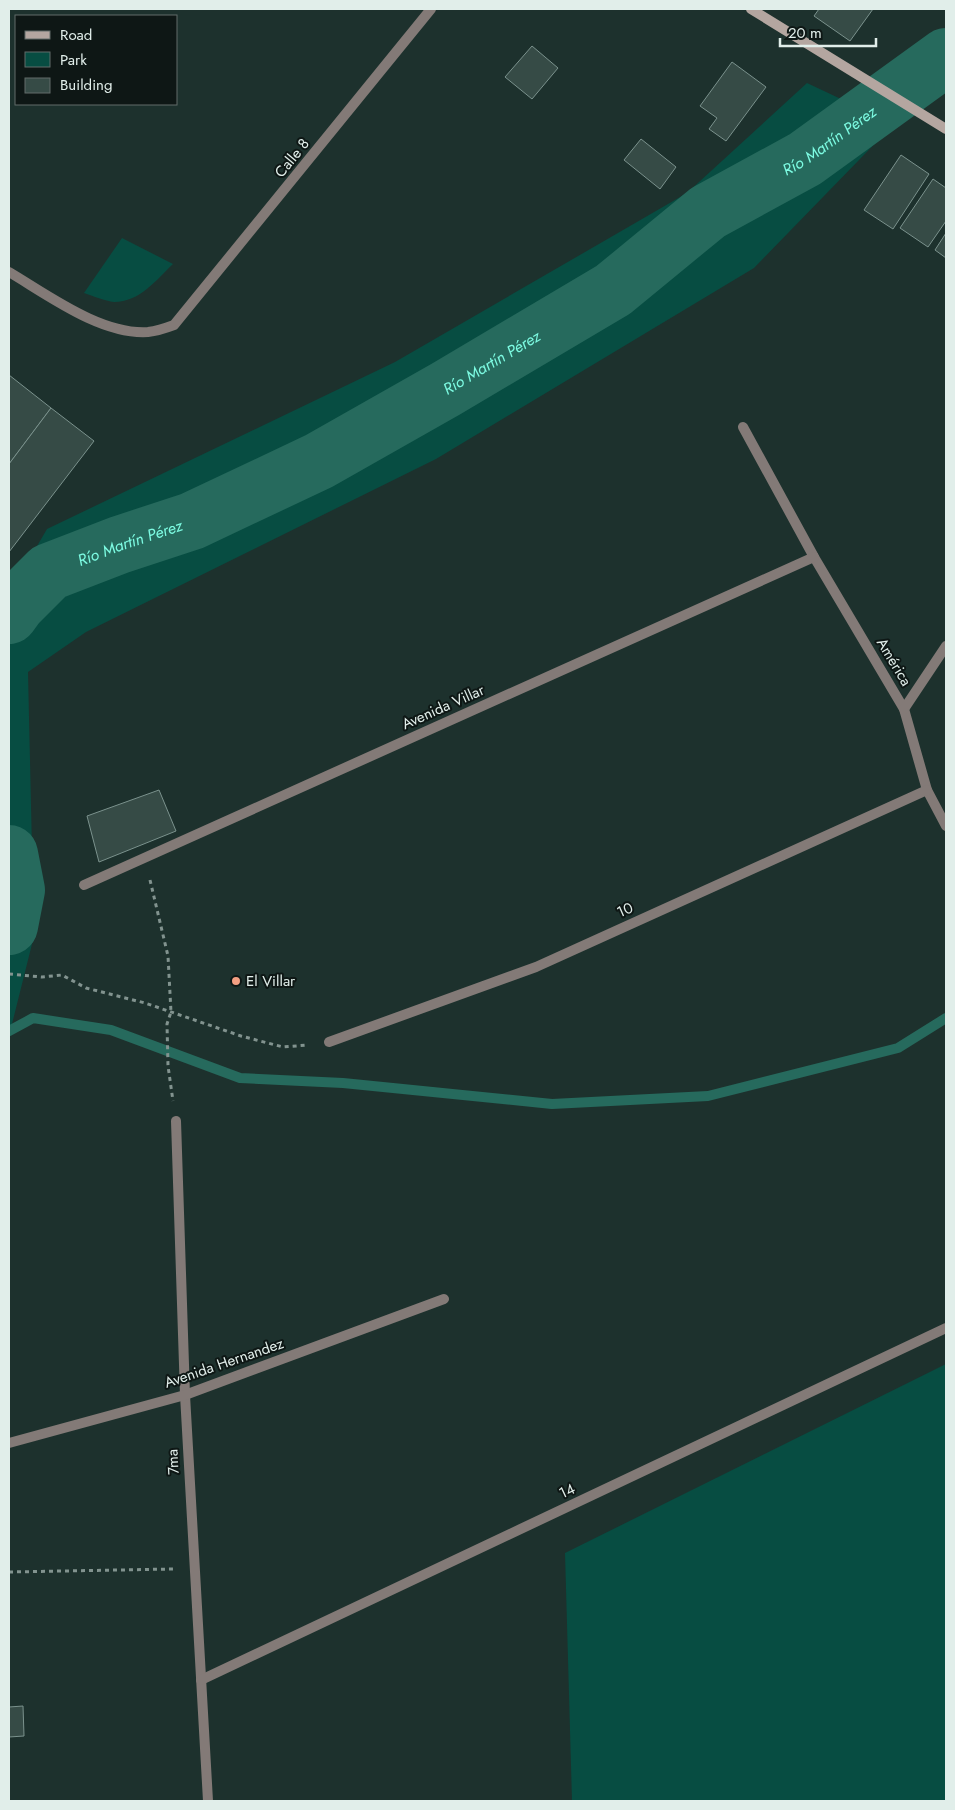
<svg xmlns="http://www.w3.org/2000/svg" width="955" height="1810" font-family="Jost,sans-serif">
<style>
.green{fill:#074d42}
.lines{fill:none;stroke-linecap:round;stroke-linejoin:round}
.stream{stroke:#266a5d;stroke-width:10}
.river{stroke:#266a5d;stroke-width:58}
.building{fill:#364b46;stroke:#7b928d}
.path{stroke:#82938f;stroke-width:3;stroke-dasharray:4 4;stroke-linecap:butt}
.street{stroke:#837a77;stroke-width:10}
.secondary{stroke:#b4a6a0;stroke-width:10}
.poi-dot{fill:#f39f82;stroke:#0e1715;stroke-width:2}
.labels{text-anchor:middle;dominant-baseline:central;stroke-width:4;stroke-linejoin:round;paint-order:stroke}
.street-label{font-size:15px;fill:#e1eeea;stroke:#0e1715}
.poi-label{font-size:15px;fill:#e1eeea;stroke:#0e1715;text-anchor:start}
.water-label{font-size:16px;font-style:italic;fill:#7dfbe2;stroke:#0e1715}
</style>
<rect width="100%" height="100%" fill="#1d312d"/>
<g class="green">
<polygon points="807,83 894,124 754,268 436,459 86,632 28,672 32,849 43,900 9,1036 9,594 47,529 395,362 687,193"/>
<path d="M122 238 173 264C156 280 140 302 114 302 105 301 93 296 84 293Z"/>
<polygon points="946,1364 946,1801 572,1801 565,1553"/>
</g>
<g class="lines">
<polyline class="stream" points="9,1031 33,1018 111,1030 240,1078 343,1083 552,1104 708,1096 898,1048 946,1018"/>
<g class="river">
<path id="s1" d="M9 615 17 604 49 572 119 545 192 521 319 461 446 389 613 290 708 212 805 159 946 57"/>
<polyline points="9,854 16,890 9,926"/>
</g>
</g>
<g class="building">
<polygon points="819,9 873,9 850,41 814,16"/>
<polygon points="532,46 558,68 532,99 505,77"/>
<polygon points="732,62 766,87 726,141 709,129 717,118 700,106"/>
<polygon points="641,139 676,167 660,189 624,160"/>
<polygon points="901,155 929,174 893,229 864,210"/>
<polygon points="933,179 946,188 946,221 928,247 900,228"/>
<polygon points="946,233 946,258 935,250"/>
<polygon points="9,375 51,408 9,464"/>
<polygon points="51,408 94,441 9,552 9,464"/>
<polygon points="159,790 176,831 99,862 87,816"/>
<polygon points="23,1706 24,1736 9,1737 9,1707"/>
</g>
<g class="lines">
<g class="path">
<polyline points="150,880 168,956 171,1012 167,1024 168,1066 173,1101"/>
<polyline points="9,974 42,977 62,975 86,988 145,1003 241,1036 283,1047 308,1045"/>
<polyline points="9,1572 173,1569"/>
</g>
<g class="street">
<path d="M9 272C48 295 101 335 148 332 157 331 166 328 174 325L431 9"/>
<polyline points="743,427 814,557 904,709 927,790 946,826"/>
<polyline points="904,709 946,646"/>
<polyline points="84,885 814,557"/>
<polyline points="329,1042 536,967 927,790"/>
<polyline points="176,1121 185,1395 208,1801"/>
<polyline points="9,1443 185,1395 444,1299"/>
<polyline points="201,1680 946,1328"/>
</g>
<polyline class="secondary" points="751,9 946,129"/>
</g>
<circle class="poi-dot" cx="236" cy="981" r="5"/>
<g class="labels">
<g class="street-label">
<text transform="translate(292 158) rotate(-51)">Calle 8</text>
<text transform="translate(894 662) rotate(59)">América</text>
<text transform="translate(443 707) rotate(-24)">Avenida Villar</text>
<text transform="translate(625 910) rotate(-24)">10</text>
<text transform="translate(224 1363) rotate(-19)">Avenida Hernandez</text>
<text transform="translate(173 1462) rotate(-93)">7ma</text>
<text transform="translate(567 1491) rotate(-25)">14</text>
</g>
<g class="poi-label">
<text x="246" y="981">El Villar</text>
</g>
<g class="water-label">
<text stroke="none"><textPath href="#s1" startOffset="955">Río Martín Pérez</textPath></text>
<text stroke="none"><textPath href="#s1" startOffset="550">Río Martín Pérez</textPath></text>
<text stroke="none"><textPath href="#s1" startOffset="145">Río Martín Pérez</textPath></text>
</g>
</g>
<rect width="955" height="1810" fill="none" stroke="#e1eeea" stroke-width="20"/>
<rect x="15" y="15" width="162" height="90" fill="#0e1715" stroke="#626d6a"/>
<rect x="25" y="31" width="25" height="8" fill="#b4a6a0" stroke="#626d6a"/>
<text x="60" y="40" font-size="15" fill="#e1eeea">Road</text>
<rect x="25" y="52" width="25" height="15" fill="#074d42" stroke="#626d6a"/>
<text x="60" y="65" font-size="15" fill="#e1eeea">Park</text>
<rect x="25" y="78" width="25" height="15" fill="#364b46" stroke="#626d6a"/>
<text x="60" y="90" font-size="15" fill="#e1eeea">Building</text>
<path d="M780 38v8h96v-8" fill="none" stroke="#e1eeea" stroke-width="2.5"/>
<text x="788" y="38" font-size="15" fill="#e1eeea" stroke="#0e1715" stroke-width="4" paint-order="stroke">20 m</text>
</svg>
